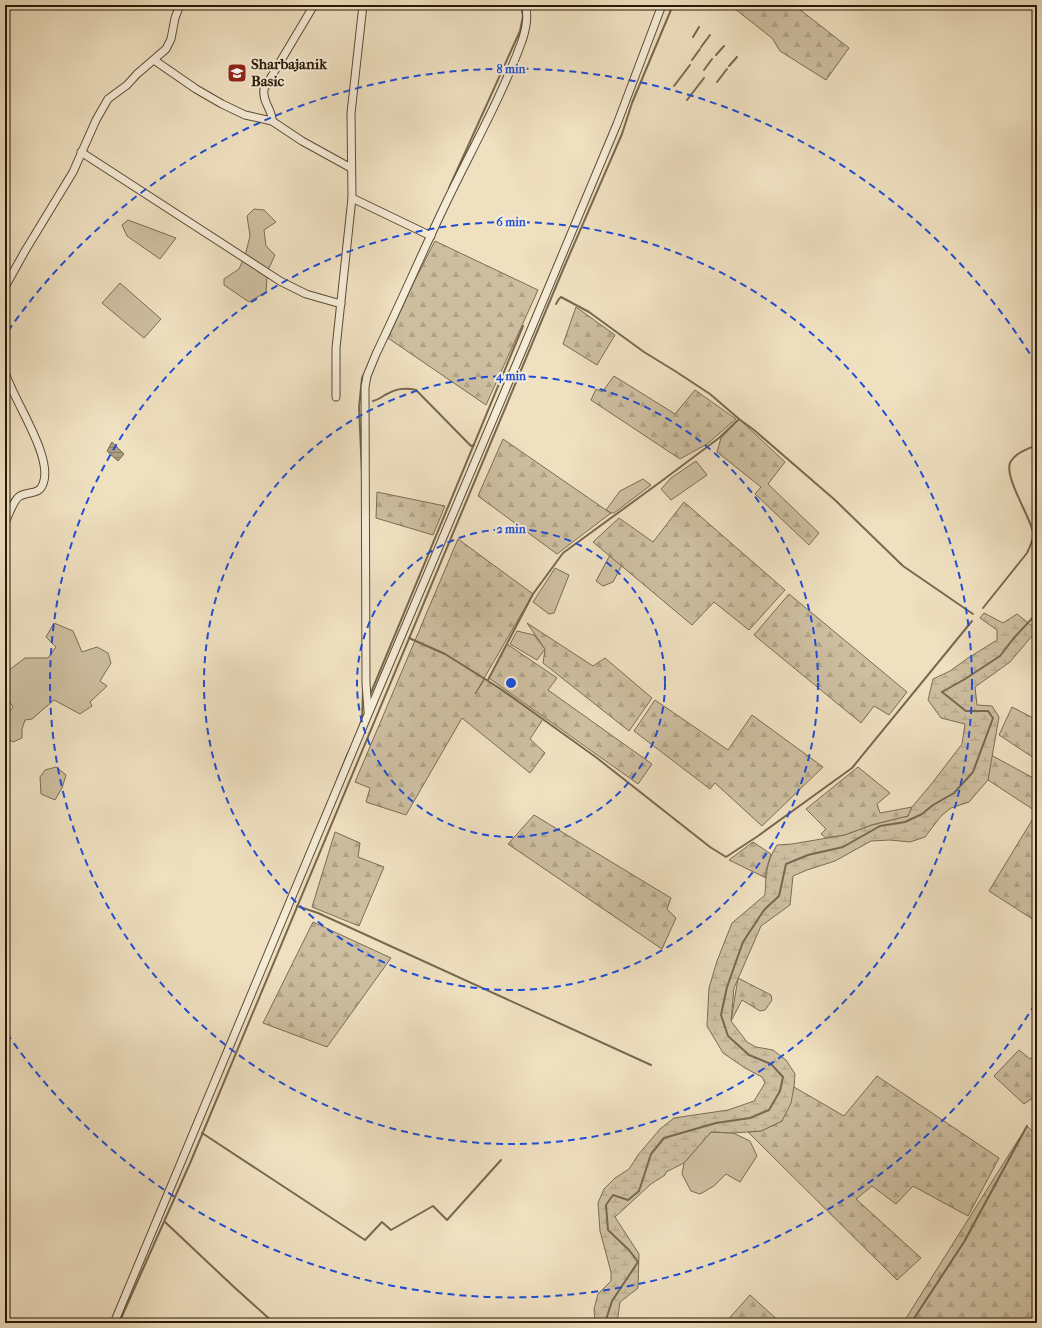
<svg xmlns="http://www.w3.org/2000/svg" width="1042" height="1328" font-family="'IM FELL French Canon',serif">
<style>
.green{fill:#cdbea0;stroke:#7b6c53}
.forest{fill:url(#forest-firs);stroke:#7b6c53}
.wetland{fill:url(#wetland-marsh);stroke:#7b6c53}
.water{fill:url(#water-rules);stroke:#786850}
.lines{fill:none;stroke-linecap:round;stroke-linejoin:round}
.stream{stroke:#786850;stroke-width:2}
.minor-casing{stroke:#5a4b34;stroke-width:9}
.minor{stroke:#f5ebd6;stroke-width:7}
.ring{fill:none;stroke:#1d4ed8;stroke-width:2;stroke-dasharray:7 5}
.labels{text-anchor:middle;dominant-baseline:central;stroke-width:4;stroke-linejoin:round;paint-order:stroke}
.poi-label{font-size:15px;font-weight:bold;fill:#291906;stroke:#f5ebd6;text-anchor:start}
.centre{fill:#1d4ed8;stroke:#f5ebd6;stroke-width:2}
.ring-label{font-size:12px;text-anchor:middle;font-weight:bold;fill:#1d4ed8;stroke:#f5ebd6;stroke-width:4;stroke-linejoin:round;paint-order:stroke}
</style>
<defs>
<pattern id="forest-firs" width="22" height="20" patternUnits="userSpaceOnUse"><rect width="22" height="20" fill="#cdbea0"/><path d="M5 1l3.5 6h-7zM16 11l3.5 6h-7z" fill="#b0a388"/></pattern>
<pattern id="wetland-marsh" width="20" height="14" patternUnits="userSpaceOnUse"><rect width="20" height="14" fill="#cdbea0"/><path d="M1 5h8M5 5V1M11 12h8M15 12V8" fill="none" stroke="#b0a388"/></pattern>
<pattern id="water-rules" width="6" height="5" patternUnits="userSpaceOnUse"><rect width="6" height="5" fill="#ac9c81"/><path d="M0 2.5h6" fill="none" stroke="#8c7e68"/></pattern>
</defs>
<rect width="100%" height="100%" fill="#efe0c0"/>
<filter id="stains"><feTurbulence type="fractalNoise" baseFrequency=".005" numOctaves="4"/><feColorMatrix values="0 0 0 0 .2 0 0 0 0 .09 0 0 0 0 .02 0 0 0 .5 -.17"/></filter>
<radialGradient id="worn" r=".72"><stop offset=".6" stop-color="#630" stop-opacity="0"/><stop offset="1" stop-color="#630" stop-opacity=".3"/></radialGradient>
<g class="green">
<polygon points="254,209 264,210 276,222 264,230 266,246 275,255 268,270 245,256 250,236 247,216"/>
<polygon points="128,220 176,238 160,259 127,236 122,225"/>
<polygon points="243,260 267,277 266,292 249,302 224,285 224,279 239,269"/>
<polygon points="120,283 161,319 144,338 102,303"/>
<polygon points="696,461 707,475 671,500 661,489 671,478"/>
<polygon points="643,479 651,485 614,513 611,513 606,510 620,491"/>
<polygon points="610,555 622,565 613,582 603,586 596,581"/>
<polygon points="555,568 569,575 554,613 549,614 533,602"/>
<polygon points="54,623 73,631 82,652 97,647 108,653 111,663 100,681 107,686 90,702 92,706 80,714 54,700 32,719 25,720 22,729 22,738 13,742 5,737 5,717 13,707 5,695 5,673 25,658 48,658 56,647 46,637"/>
<polygon points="517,631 534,635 545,649 537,660 510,644"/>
<polygon points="56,767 66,775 62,788 55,800 41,794 40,777 45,770"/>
<polygon points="711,1132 733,1133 750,1141 757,1156 740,1182 726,1174 714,1186 700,1194 691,1191 682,1174 684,1163"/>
</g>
<g class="forest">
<polygon points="730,5 794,5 849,48 826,80 780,51 772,38"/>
<polygon points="435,241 538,290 486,405 388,338 416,278"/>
<polygon points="576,307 615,335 597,365 563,344"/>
<polygon points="614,376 675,414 695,390 736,419 707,444 680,459 591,400 596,389 602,392"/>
<polygon points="739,419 785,462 768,484 819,533 809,545 755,494 761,487 717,452 721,438"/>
<polygon points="503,439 606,510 611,513 557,554 478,496"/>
<polygon points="377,492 445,506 433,535 376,518"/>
<polygon points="684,502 785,590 749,630 714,602 692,625 593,542 619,518 653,542"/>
<polygon points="458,539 533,594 475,694 485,679 543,719 530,739 545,753 530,773 462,718 406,815 366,802 370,788 355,782"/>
<polygon points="789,594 907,692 889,715 874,706 861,723 754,635"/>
<polygon points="527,623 593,666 605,658 652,698 629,731 543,663 545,649"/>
<polygon points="507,644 557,678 548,690 652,764 638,784 489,678"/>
<polygon points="655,700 728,750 752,715 823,767 762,826 715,783 710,789 634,731"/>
<polygon points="1012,707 1037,720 1037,760 999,735"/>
<polygon points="991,755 1037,780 1037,922 989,891 1037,812 988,780"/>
<polygon points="858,767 890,793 877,804 880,813 912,807 908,816 872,825 845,835 826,838 821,834 826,829 806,809"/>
<polygon points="534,815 671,898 667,909 676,918 662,949 508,844"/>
<polygon points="335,832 360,843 358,857 384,867 359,926 312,907"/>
<polygon points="753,842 771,854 766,870 766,878 729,860"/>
<polygon points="313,922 391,958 327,1047 263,1023"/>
<polygon points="738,978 771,995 772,1000 765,1010 760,1011 742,1000 731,1021"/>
<polygon points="1019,1050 1030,1059 1037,1053 1037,1095 1024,1104 994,1076"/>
<polygon points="877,1076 999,1158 968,1216 913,1186 896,1204 872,1186 856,1199 921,1258 897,1280 748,1132 761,1131 782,1121 794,1087 844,1116"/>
<polygon points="1027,1126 1037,1136 1037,1323 903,1323"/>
<polygon points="750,1295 781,1323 725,1323"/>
</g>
<path class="wetland" d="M984 613 1003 623 1017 614 1037 630 1010 662 975 687 977 705 992 706 999 717 988 780 969 802 951 808 941 816 925 837 910 842 890 840 871 841 835 861 807 870 793 876 790 905 761 926 734 988 731 1021 747 1042 756 1047 773 1050 786 1060 795 1074 794 1087 791 1103 782 1121 761 1131 733 1133 711 1132 684 1163 666 1172 665 1175 651 1184 615 1217 639 1254 638 1288 620 1302 617 1323H595L594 1309 598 1294 611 1281V1272L600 1231 598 1203 604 1189 615 1178 629 1169 638 1155 660 1129 674 1118 728 1110 754 1101 765 1083 762 1077 745 1068 723 1053 707 1026 709 988 717 961 732 923 765 895C766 875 766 862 777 845L792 844 845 835 872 825 908 816 912 807 933 782 962 744 965 724 941 718 928 700 933 679 950 671 968 658 997 640V630L980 618Z"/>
<polygon class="water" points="112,442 124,454 118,461 107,451"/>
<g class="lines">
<g class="stream">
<polyline points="693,37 699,27"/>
<polyline points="701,47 710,35"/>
<polyline points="716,55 724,46"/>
<polyline points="692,60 700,49"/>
<polyline points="729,66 737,57"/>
<polyline points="704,70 712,59"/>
<polyline points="717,82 727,69"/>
<polyline points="674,86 690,65"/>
<polyline points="687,100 704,78"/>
<polyline points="449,188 520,31 523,16 521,5"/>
<polyline points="556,304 559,299 561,297 589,312 644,352 675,371 710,394 739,419 754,430 835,500 903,566 973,614"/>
<path d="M373 401C378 400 380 398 385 395 396 389 404 387 416 390L471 446 474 445"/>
<polyline points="5,403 10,395"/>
<polyline points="362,473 359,407 362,378 364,374"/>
<path d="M983 608 1027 553C1030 547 1034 539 1033 532 1030 516 1002 474 1011 461 1017 452 1028 449 1037 445"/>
<polyline points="409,638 445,654 501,689 597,758 710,847 726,857 758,836 852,768 972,621"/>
<polyline points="488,680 533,594 563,553 663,480 719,438 739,419"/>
<polyline points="370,695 523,326"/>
<polyline points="360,725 362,719 363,691"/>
<polyline points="337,780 348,753"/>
<polyline points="297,906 318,913 651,1065"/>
<polyline points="202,1133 365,1240 382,1222 391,1230 433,1206 447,1220 501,1160"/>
<polyline points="165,1222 234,1287 274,1323"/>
<polyline points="119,1323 191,1161 562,272 622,134 632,103 673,5"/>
<polyline points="605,1323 612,1301 638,1262 629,1250 608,1230 606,1205 613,1195 628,1200 639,1191 651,1154 664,1138 716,1123 750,1118 769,1110 780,1091 783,1077 771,1064 749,1055 728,1036 721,1015 727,987 743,942 764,910 779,896 786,864 808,855 843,847 880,826 905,822 922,814 933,805 954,793 973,772 993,718 988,711 966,711 942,692 965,679 1000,656 1013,639 1037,613"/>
<polyline points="911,1323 964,1242 1027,1126"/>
</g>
<g class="minor-casing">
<g id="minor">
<polyline points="154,60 196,89 222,104 245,115 272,121 302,141 351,168"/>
<path d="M272 121C273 110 262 103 264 89L314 5"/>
<polyline points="81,152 280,281 306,294 341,304"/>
<polyline points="352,198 431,236"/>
<polyline points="5,287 25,251 73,172 96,120 108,99 127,85 137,74 166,49 171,39 175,18 180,5"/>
<path d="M5 372C13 400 54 457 43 484 39 495 29 491 20 496 14 499 8 516 5 523"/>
<polyline points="336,397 336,348 352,198 351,113 363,5"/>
<path d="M368 711 366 683 365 387 367 376 376 354C400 304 422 253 446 203 472 149 502 96 522 41 526 29 529 16 525 5"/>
<polyline points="114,1323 367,717 527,339 617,124 662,5"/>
</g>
</g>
<use href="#minor" class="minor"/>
</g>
<g class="ring">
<circle cx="511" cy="683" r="154"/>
<circle cx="511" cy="683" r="307"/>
<circle cx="511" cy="683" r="461"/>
<path d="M1035 1004A614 614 0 0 1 8 1035M8 331A614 614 0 0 1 1035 362"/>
</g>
<defs>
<g id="school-square" transform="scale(1)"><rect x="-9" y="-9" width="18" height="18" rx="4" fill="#8f2418" stroke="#f5ebd6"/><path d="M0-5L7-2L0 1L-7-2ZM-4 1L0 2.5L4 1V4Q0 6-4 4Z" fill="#fff"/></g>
</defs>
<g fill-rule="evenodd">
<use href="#school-square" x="237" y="73"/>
</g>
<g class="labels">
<g class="poi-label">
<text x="251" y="64">Sharbajanik<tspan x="251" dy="17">Basic</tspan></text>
</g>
</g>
<circle cx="511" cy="683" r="6" class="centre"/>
<g class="ring-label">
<text x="511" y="73">8 min</text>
<text x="511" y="226">6 min</text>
<text x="511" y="380">4 min</text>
<text x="511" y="533">2 min</text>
</g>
<rect width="1042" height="1328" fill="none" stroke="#efe0c0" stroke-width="20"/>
<rect x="6" y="6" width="1030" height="1316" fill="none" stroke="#291906" stroke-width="2"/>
<rect x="10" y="10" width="1022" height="1308" fill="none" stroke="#291906"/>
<rect width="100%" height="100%" filter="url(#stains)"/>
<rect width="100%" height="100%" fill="url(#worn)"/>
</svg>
